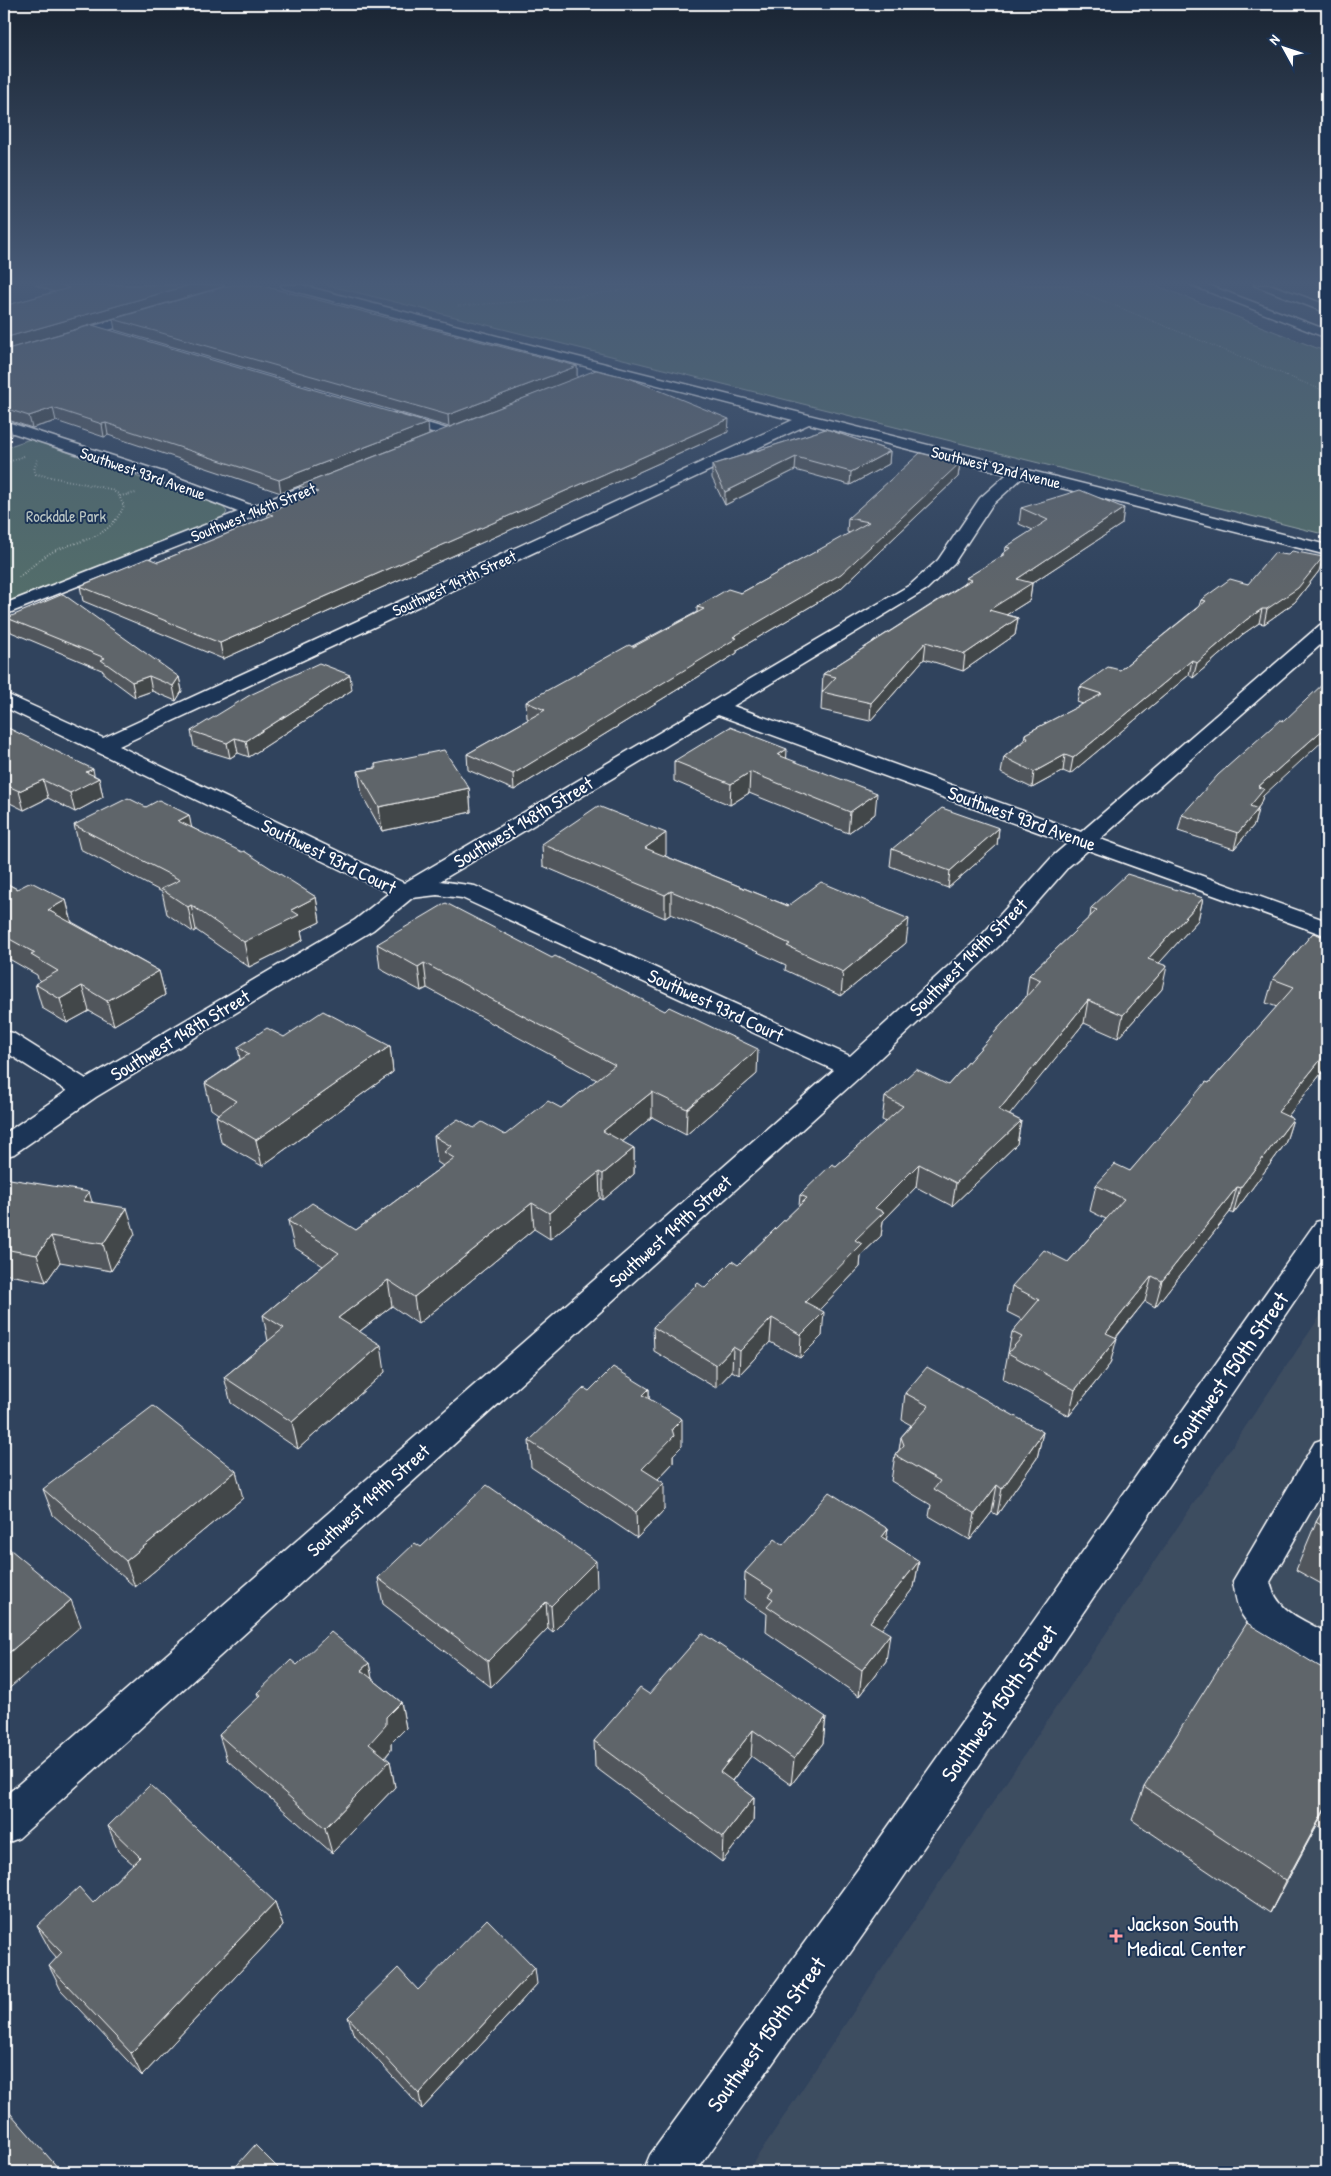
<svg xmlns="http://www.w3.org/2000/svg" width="1331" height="2176" font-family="'Patrick Hand',sans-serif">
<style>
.built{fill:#3e4d61}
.green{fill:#536d6a;stroke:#a9b6b4}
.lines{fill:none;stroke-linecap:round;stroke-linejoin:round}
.minor-casing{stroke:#fff;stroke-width:3}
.highway-casing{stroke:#fff;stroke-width:3}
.path-far1{stroke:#fff;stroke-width:1;stroke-dasharray:0.5 2;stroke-linecap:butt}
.path{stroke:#fff;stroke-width:2;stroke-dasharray:0.5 2.5;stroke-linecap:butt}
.minor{fill:#1d3557;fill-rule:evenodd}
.highway{fill:#1d3557;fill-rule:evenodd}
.wall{fill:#51575b;stroke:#fff}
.shaded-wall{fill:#42474a;stroke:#fff}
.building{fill:#5e656a;stroke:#fff}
.poi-dot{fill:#ff9aa2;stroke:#1d3557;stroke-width:2}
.labels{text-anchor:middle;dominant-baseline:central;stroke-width:4;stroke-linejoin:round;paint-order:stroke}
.far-street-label{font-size:16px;fill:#fff;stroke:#1d3557}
.far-park-label{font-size:16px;fill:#bac5c3;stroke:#1d3557}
.street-label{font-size:19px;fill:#fff;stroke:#1d3557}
.near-street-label{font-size:22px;fill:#fff;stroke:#1d3557}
.near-poi-label{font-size:22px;fill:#fff;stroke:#1d3557;text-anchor:start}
</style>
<rect width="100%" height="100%" fill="#30435d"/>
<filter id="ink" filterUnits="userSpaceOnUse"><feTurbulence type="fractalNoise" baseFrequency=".02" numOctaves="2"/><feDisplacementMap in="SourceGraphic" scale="10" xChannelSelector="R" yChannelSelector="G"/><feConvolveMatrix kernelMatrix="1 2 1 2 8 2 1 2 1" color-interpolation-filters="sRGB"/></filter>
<g filter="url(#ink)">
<polygon class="built" points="1327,1306 1327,2172 747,2172 1061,1700"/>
<g class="green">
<polygon points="327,285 1155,285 1327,352 1327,535"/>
<polygon points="30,439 223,507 227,512 224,517 211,524 4,605 4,448"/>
</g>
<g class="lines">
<g class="minor-casing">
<g id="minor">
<path d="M281 285H301L550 350 1327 545V555L1022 478 992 505 954 563 927 589 733 706 1081 832 1320 625 1327 623V639L1100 839 1327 921V936L1088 850 1069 866 999 946 863 1074 19 1838 4 1844V1797L834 1070 462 898 437 895 412 898 373 930 96 1097 14 1154 4 1157V1134L67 1091 4 1051V1031L13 1033 86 1079 355 920 389 893 4 707V693L103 738 793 420 283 288ZM809 424 1007 474 980 498 938 560 910 585 404 883 119 746ZM718 715 1068 843 1053 856 981 936 850 1056 475 886 440 881Z"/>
<polygon points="1191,285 1208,285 1327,330 1327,338"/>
<polygon points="149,310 155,314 153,317 4,360 4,352"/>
<polygon points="393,413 454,431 456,434 449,438 388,420 386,417"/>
<polygon points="4,421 163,472 253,506 329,476 335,474 343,479 341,482 4,615 4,604 238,512 151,478 4,430"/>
<polygon points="1327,1219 1327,1253 896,1888 696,2172 643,2172 650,2155 866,1858 1316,1222"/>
<path d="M1327 1438V1483L1270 1582C1277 1612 1302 1619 1327 1633V1669C1302 1660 1256 1638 1242 1615 1236 1605 1235 1592 1233 1581L1315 1442Z"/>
</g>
</g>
<g class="highway-casing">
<polygon id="highway" points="1254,285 1272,285 1327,305 1327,313"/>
</g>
<g class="path-far1">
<polyline points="1064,285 1327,392"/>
<polyline points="458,306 558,299 664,285"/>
</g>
<g class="path">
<polyline points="4,464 24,456"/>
<polyline points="120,496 136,493"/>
<path d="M19 577C31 568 40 558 54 551 84 538 108 540 124 506L118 494 110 489 36 474 34 470 38 458"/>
</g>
<use href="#minor" class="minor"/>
<use href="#highway" class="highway"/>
</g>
<g class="wall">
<polygon points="35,285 224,285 225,286 92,325 429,435 728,432 223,659 83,601 80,586 158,562 268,517 267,513 301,499 299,486 281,493 108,435 104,437 56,421 32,428 5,419 4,420 4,306 54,292"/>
<polygon points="113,319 577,366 577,378 449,427 115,330"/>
<polygon points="826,429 890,451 889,464 850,485 795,470 725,505 712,478 712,465"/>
<polygon points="960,463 958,477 840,589 737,650 737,653 514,790 468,770 467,754 529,719 527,718 526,702 697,612 697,607 741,593 850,533 847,532 848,518"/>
<polygon points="1021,508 1122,524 1032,583 1030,600 1006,615 1018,618 1015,635 963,671 924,659 870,721 821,710 823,674 965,583 966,578 1001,557 1002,554 1005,552 1006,547 1033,530 1019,524"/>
<polygon points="1319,571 1295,602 1264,624 1259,623 1243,634 1193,678 1189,675 1070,774 1063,771 1032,788 1001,773 1004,757 1024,740 1025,734 1083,704 1077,702 1080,687 1120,670 1199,606 1201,600 1248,584"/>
<polygon points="7,618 179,677 182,691 176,701 152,691 135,697 104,674 104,671 11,632"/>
<polygon points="352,690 249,757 238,753 230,758 194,747 191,731"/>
<polygon points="4,726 99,778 103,797 75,812 48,798 24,810 4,800"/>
<polygon points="786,758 875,814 848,833 749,793 730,805 674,781 674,761"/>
<polygon points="375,764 469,788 471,812 382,831 362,795 358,771 375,768"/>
<polygon points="1263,796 1260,805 1257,809 1258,809 1254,825 1234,849 1178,831 1182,815"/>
<polygon points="146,807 189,815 191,827 316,897 320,922 301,931 303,940 249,967 196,930 193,932 167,914 162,892 80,849 74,825"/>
<polygon points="999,828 997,845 948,888 890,866 892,849"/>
<polygon points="542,844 666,855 665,856 788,906 906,943 841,996 785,970 786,965 718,934 671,914 665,918 543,866"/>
<polygon points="4,882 17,889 66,900 72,922 159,971 165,995 114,1025 89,1011 67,1023 42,1008 35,984 40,981 38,979 37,975 4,956"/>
<polygon points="1203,898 1198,920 1159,963 1162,989 1118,1038 1084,1023 1009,1115 1021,1121 1017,1144 952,1206 916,1187 883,1221 881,1236 861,1255 860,1267 819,1310 822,1336 800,1358 770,1342 739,1375 732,1371 716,1388 654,1351 653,1327 705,1288 738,1265 799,1206 800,1195 836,1166 886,1122 882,1120 885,1097 948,1085 1026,997 1029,975 1090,917 1091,908"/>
<polygon points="1313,933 1327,1066 1288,1116 1293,1119 1285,1144 1233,1214 1230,1212 1155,1307 1145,1301 1116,1338 1110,1364 1069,1416 1003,1379 1012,1332 1023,1320 1007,1312 1012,1286 1068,1262 1106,1219 1090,1211 1096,1185 1130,1171 1277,1007 1266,1003 1273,979"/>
<polygon points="377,944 757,1074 686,1135 652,1117 622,1142 634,1148 634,1174 603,1200 600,1198 550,1239 534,1229 418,1324 392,1306 359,1332 385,1372 298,1449 231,1403 224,1377 268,1341 263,1315 323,1266 294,1247 288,1221 356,1230 443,1166 437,1162 434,1136 474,1128 505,1135 561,1108 597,1080 427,988 421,991 380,969"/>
<polygon points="284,1037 390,1046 393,1072 262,1166 221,1142 216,1116 218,1114 211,1109 205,1083 240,1059 238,1047"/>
<polygon points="4,1179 93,1202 135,1234 111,1271 60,1262 46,1282 4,1274"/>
<polygon points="649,1389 649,1398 682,1446 673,1455 673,1463 658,1479 664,1510 637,1538 531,1467 529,1441 589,1391"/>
<polygon points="905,1393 1043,1432 1037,1458 997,1515 992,1512 970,1540 929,1516 931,1505 891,1481 895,1455 899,1450 901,1437 911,1425 902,1420"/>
<polygon points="43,1489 243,1498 135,1587 53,1515"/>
<polygon points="1327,1503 1327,1587 1296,1570 1316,1522"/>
<polygon points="888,1529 886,1540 919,1561 914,1587 881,1629 886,1661 859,1696 766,1632 767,1614 744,1599 745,1572 783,1545"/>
<polygon points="421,1547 597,1587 553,1632 548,1628 491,1687 383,1604 378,1578"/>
<polygon points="369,1663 372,1679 401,1702 406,1728 391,1743 391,1750 385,1758 390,1761 395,1787 332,1853 227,1760 219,1735 259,1698 257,1693 297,1665"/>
<polygon points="1327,1671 1327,1832 1317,1825 1270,1913 1132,1820 1144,1787"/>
<polygon points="649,1694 826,1717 823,1743 791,1785 751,1756 732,1781 754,1797 753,1822 722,1862 595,1767 594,1741"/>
<polygon points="108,1826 275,1902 283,1926 142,2076 61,1990 49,1966 57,1958 50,1950 37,1926 93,1903 133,1864 118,1851"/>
<polygon points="537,1984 422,2109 353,2033 348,2017 418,1990"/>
</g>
<g class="shaded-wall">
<polygon points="190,285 224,285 225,286 4,350 4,338"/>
<polygon points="577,366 577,378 449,427 448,415"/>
<polygon points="53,408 56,421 32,428 29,416"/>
<polygon points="729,419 728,432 223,659 220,643"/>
<polygon points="9,422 12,435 4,437 4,424"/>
<polygon points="106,423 108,435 104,437 102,424"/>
<polygon points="428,423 429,435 281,493 279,480"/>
<polygon points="890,451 889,464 850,485 851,472"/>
<polygon points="796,457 795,470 725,505 725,492"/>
<polygon points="960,463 958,477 840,589 737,650 737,653 514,790 513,774 733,637"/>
<polygon points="1124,508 1122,524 1032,583 1030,600 987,627 989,610 1017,579"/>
<polygon points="1323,557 1319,571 1295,602 1264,624 1267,609"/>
<polygon points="1262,609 1259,623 1243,634 1193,678 1197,663 1246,620"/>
<polygon points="1018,618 1015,635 963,671 965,654"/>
<polygon points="926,642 924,659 870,721 871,703"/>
<polygon points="1192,660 1189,675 1070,774 1073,758"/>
<polygon points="350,675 352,690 249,757 246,741"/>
<polygon points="149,676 152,691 135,697 132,682"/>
<polygon points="179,677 182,691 176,701 173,686"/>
<polygon points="1327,726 1327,737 1263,796 1260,805 1245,823 1250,806 1258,787"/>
<polygon points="235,738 238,753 230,758 227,743"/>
<polygon points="787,749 786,770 778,755"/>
<polygon points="1065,755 1063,771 1032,788 1034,772"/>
<polygon points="93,769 95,780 99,778 103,797 75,812 70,793 86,772"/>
<polygon points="750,772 749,793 730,805 731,784"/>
<polygon points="43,780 48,798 24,810 19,791"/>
<polygon points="469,788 471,812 382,831 379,807"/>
<polygon points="877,793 875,814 848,833 850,812"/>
<polygon points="1258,809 1254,825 1234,849 1238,833"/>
<polygon points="189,815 194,839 178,821"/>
<polygon points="999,828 997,845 948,888 950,871"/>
<polygon points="666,833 666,855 645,871 645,848"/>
<polygon points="671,891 671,914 665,918 665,895"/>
<polygon points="316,897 320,922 301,931 303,940 249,967 244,942 291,910"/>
<polygon points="1203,898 1198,920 1143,981 1148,959"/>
<polygon points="66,900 72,924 48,910"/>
<polygon points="191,905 196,930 193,932 188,907"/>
<polygon points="909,919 906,943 841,996 843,972"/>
<polygon points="424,963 427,988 421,991 418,967"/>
<polygon points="1167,966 1162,989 1118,1038 1123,1015"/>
<polygon points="159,971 165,995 114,1025 107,1001"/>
<polygon points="82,986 89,1011 67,1023 60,999"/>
<polygon points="1088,1000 1084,1023 995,1133 999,1110"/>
<polygon points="390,1046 393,1072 262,1166 256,1140"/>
<polygon points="758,1049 757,1074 686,1135 687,1109"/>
<polygon points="1327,1052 1327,1066 1271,1138 1278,1112"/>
<polygon points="652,1092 652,1117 604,1157 603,1131"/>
<polygon points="1293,1119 1285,1144 1233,1214 1240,1188"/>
<polygon points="1021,1121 1017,1144 952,1206 956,1183"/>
<polygon points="634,1148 634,1174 603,1200 603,1174"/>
<polygon points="919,1164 916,1187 883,1221 881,1236 861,1255 860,1267 804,1326 805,1302 875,1208"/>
<polygon points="599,1172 600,1198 550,1239 549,1213"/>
<polygon points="1237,1187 1230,1212 1155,1307 1162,1281"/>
<polygon points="89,1192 97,1218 83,1201"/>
<polygon points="532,1203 534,1229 418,1324 414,1297"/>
<polygon points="127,1208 135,1234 111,1271 103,1244"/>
<polygon points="51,1236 60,1262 46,1282 37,1255"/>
<polygon points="1152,1276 1145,1301 1099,1358 1106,1333"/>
<polygon points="388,1280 392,1306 342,1345 338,1318"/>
<polygon points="824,1312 822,1336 800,1358 801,1335"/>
<polygon points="772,1318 770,1342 739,1375 740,1351"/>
<polygon points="1117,1338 1110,1364 1069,1416 1075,1390"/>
<polygon points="381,1345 385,1372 298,1449 292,1422"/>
<polygon points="733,1347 732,1371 716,1388 716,1365"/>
<polygon points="649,1389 649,1416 643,1395"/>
<polygon points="682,1419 682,1446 673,1455 673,1463 642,1496 642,1469 672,1429"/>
<polygon points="1043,1432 1037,1458 997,1515 1002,1489"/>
<polygon points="236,1471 243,1498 135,1587 126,1561"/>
<polygon points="664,1483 664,1510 637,1538 636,1512"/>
<polygon points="997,1485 992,1512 970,1540 975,1514"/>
<polygon points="888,1529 884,1556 882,1537"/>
<polygon points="596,1561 597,1587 553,1632 551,1606"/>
<polygon points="919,1561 914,1587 867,1648 870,1622"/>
<polygon points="71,1600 81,1626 4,1693 4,1657"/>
<polygon points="546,1602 548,1628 491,1687 488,1661"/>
<polygon points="890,1634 886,1661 859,1696 862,1670"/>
<polygon points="369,1663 374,1689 361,1670"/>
<polygon points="401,1702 406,1728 391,1743 391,1750 374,1770 369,1744 386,1717"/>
<polygon points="826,1717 823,1743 791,1785 794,1759"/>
<polygon points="753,1730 751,1756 719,1797 720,1772"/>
<polygon points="390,1761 395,1787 332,1853 325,1828"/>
<polygon points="754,1797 753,1822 722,1862 723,1837"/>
<polygon points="1327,1806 1317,1825 1270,1913 1286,1881"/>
<polygon points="275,1902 283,1926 142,2076 131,2053"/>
<polygon points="535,1968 537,1984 422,2109 419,2094"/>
</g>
<g class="building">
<polygon points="61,285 190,285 4,338 4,306 69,288"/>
<polygon points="231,285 259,285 577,366 448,415 113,319"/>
<polygon points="92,325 428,423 279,480 106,423 102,424 53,408 29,416 4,408 4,350"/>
<polygon points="596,370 629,378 729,419 220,643 80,586 148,558 158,562 273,515 267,513 318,492 299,486"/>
<polygon points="4,420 9,422 4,424"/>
<polygon points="826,429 890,451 851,472 796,457 725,492 712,465"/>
<polygon points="920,453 960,463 841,574 733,637 737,638 513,774 467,754 545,710 526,702 629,645 633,647 704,609 697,607 728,589 741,593 869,522 848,518"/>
<polygon points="1080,490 1124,508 1017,579 1032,583 989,610 1018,618 965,654 926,642 871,703 822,692 836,677 823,674 971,580 966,578 1005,554 1002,554 1010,548 1006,547 1048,520 1021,508"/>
<polygon points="1292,551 1323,557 1298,588 1267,609 1262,609 1246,620 1197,663 1192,660 1073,758 1065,755 1034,772 1004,757 1028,738 1025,734 1102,694 1080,687 1108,667 1120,670 1206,601 1201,600 1230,579 1248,584 1274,553 1288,555"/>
<polygon points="63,594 179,677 173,686 149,676 132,682 101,660 105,658 7,618"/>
<polygon points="319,663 350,675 246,741 235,738 227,743 191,731 250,695"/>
<polygon points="1327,680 1327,726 1258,787 1264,789 1250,806 1258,809 1238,833 1182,815 1218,775 1280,720 1284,721"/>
<polygon points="4,726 93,769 86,772 99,778 70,793 43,780 19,791 4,784"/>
<polygon points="730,727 787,749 778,755 877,793 850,812 750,772 731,784 674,761"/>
<polygon points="444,750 469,788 379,807 358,771 377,768 375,764"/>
<polygon points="128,798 146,807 159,800 189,815 178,821 242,852 244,851 316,897 291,910 299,915 244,942 191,905 188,907 161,889 180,880 74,825"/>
<polygon points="598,806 666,833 645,848 788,906 821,882 909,919 843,972 787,946 790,944 719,911 671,891 665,895 542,844"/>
<polygon points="942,808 999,828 950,871 892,849"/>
<polygon points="1127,874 1203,898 1148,959 1167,966 1123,1015 1088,1000 999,1110 1021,1121 956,1183 919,1164 875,1208 884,1212 855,1240 862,1244 805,1302 824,1312 801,1335 772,1318 740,1351 733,1347 716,1365 653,1327 698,1283 705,1288 732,1261 738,1265 807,1198 800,1195 832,1164 836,1166 903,1106 885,1097 916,1069 948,1085 1041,980 1029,975 1097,910 1091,908"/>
<polygon points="4,882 17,889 31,882 66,900 48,910 159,971 107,1001 82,986 60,999 35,984 58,971 31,955 35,953 4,936"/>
<polygon points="446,903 552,958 555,956 665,1011 669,1007 758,1049 687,1109 652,1092 603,1131 634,1148 603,1174 599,1172 549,1213 532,1203 414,1297 388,1280 338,1318 381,1345 292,1422 224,1377 284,1328 263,1315 339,1253 288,1221 312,1203 356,1230 454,1158 444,1152 451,1146 434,1136 458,1119 474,1128 482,1122 505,1135 548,1101 561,1108 615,1065 424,963 418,967 377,944"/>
<polygon points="1313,933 1327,938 1327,1052 1278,1112 1293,1119 1240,1188 1237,1187 1162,1281 1152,1276 1106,1333 1117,1338 1075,1390 1008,1353 1022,1337 1012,1332 1039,1300 1012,1286 1044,1250 1068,1262 1124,1199 1096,1185 1115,1164 1130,1171 1206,1082 1209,1083 1294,987 1273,979"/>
<polygon points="323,1011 390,1046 256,1140 216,1116 236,1101 205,1083 249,1054 238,1047 267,1028 284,1037"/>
<polygon points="4,1178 89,1192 83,1201 127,1208 103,1244 51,1236 37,1255 4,1249"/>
<polygon points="613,1367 649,1389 643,1395 682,1419 672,1429 674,1436 642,1469 664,1483 636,1512 529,1441 584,1388 589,1391"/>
<polygon points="927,1367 1043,1432 1002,1489 997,1485 975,1514 934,1489 940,1481 895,1455 904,1445 901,1437 929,1406 905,1393"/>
<polygon points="153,1406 236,1471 126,1561 43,1489"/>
<polygon points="487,1485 596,1561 551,1606 546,1602 488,1661 378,1578 415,1543 421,1547"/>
<polygon points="829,1492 888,1529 882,1537 919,1561 870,1622 890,1634 862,1670 767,1606 773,1599 768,1596 773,1590 745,1572 775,1539 783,1545"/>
<polygon points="1327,1503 1327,1529 1316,1522"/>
<polygon points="4,1545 5,1545 71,1600 4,1657"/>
<polygon points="1247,1623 1327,1671 1327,1805 1286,1881 1144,1787"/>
<polygon points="331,1632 369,1663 361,1670 401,1702 386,1717 386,1725 369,1744 390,1761 325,1828 219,1735 261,1695 257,1693 291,1660 297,1665"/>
<polygon points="702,1633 826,1717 794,1759 753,1730 720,1772 754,1797 723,1837 594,1741 640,1688 649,1694"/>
<polygon points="150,1785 275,1902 131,2053 49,1966 62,1952 37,1926 79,1887 93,1903 140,1857 108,1826"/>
<polygon points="487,1919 535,1968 419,2094 348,2017 398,1968 418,1990"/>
<polygon points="4,2106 59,2169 56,2172 4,2172"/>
<polygon points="255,2145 282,2172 231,2172"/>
</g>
</g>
<linearGradient id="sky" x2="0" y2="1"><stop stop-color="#1a2533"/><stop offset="0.48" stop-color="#485b78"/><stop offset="1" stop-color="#485b78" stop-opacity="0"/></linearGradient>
<rect width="1331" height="590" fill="url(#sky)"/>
<path class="poi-dot" d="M1113.5 1928.5h5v5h5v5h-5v5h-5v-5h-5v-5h5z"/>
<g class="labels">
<g class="far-street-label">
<text transform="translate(996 467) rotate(14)">Southwest 92nd Avenue</text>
<text transform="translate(143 473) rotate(19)">Southwest 93rd Avenue</text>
<text transform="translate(253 512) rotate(-22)">Southwest 146th Street</text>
<text transform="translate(454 583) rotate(-25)">Southwest 147th Street</text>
</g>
<g class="far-park-label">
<text x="66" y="516">Rockdale Park</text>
</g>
<g class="street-label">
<text transform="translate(1022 818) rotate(20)">Southwest 93rd Avenue</text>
<text transform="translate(523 822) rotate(-31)">Southwest 148th Street</text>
<text transform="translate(329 856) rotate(26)">Southwest 93rd Court</text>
<text transform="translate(968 957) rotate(-45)">Southwest 149th Street</text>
<text transform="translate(716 1005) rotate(25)">Southwest 93rd Court</text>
<text transform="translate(180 1035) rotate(-31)">Southwest 148th Street</text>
<text transform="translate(670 1231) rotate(-42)">Southwest 149th Street</text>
<text transform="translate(368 1500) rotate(-42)">Southwest 149th Street</text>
</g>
<g class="near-street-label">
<text transform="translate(1230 1370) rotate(-55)">Southwest 150th Street</text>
<text transform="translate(999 1703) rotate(-55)">Southwest 150th Street</text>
<text transform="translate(766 2034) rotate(-54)">Southwest 150th Street</text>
</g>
<g class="near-poi-label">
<text x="1127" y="1923">Jackson South<tspan x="1127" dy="25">Medical Center</tspan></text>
</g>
</g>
<rect width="1331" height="2176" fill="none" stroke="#1d3557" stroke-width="20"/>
<rect x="10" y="10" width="1311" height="2156" fill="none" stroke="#fff" stroke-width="2" filter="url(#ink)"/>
<g transform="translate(1284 48) rotate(310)" stroke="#1d3557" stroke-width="4" paint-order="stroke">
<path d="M0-4L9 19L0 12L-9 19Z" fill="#ffffff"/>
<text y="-8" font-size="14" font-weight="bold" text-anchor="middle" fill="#ffffff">N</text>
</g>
</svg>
